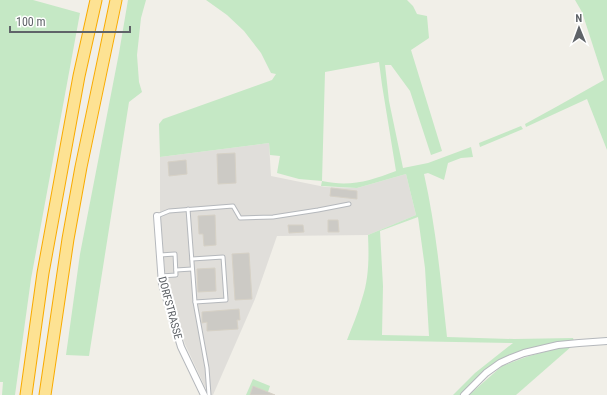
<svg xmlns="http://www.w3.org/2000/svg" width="607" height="395" font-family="'Roboto Condensed',sans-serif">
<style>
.industrial{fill:#e0deda}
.green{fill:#c5e8c5;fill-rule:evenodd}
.building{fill:#cccac5;stroke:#d6d1c6}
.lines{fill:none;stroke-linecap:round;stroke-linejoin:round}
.lane-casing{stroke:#b5b8bc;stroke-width:5}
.street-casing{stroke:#b5b8bc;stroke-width:8}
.highway-casing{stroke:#f9ab00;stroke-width:13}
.lane{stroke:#fff;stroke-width:3}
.street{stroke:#fff;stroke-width:6}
.highway{stroke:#fde293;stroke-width:11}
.labels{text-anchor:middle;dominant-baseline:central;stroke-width:4;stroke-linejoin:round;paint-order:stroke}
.street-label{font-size:11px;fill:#5f6368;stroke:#fff}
</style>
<rect width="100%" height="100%" fill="#f1efe8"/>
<polygon class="industrial" points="269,143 271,176 325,187 357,188 406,174 416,215 368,235 277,236 255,299 213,395 211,395 205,387 185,344 166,284 160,215 160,157"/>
<g class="green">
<polygon points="0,0 33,0 80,13 31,279 15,395 2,395 3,382 0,382"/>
<polygon points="128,0 146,0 141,18 137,55 139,82 142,92 129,102 89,356 66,355 80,254 119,53"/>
<path d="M206 0H407L413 6 417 14 427 16 429 38 411 50 442 151 431 155 410 91 391 65H385L389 101 403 168 428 163 471 147 473 157 461 158 448 163 444 180 428 173 424 174C436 227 441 282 447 337L514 339 573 338 574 341C548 346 513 349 492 365 480 374 470 385 460 395H453L475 373 513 343 347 340C352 327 358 313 362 299 369 279 369 257 368 235L416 215 406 174 357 188 321 186 322 181 299 179 277 173 280 156 270 155 269 143 160 157 159 124 163 119 272 80 276 74 271 73 261 53 244 31 227 15ZM379 62 382 85 396 171C370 181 350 187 322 181L325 72ZM418 217 425 268 429 336 382 335 383 286 380 231Z"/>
<polygon points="575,0 607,0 607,150 587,99 526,127 525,124 556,107 604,80 582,12"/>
<polygon points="521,126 523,129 480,147 479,143"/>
<polygon points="572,346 516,395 469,395 502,366 526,357 558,348"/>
<polygon points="253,379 270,386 267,395 246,395"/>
</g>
<g class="building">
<polygon points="235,153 236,183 218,184 217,154"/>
<polygon points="186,160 187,174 169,176 168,162"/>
<polygon points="331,188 357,191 357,199 330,196"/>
<polygon points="215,215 216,245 204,246 203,234 199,234 198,216"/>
<polygon points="328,220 338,220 339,232 328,232"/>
<polygon points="288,225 303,225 304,232 289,233"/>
<polygon points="249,253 252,299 235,300 232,254"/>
<polygon points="215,268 216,291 198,292 197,269"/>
<polygon points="239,309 240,320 237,320 238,329 207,331 207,322 202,323 202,312"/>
<polygon points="253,386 275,395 250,395"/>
</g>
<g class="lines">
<g class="lane-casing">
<g id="lane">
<polyline points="188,209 195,302 207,368 209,395"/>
<polyline points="157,216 169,211 233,206 240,218 273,217 318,210 349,204"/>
<polyline points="160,255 175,254 176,275 161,276"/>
<polyline points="192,259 223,257 226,300 195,302"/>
<polyline points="176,270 192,269"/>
</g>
</g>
<g class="street-casing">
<g id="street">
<polyline points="157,216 162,284 181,347 204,395"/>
<polyline points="464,395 486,373 500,363 511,358 524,353 558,345 579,343 607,341"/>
</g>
</g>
<g class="highway-casing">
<g id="highway">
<polyline points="26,395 43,273 79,76 96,0"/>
<polyline points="45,395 68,239 81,167 116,0"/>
</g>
</g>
<use href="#lane" class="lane"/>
<use href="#street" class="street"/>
<use href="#highway" class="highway"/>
</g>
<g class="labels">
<g class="street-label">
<text transform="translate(170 308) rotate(75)">DORFSTRASSE</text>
</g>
</g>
<g transform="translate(579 28) rotate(359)" stroke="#ffffff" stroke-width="3" paint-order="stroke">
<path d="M0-3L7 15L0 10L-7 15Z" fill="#5f6368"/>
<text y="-6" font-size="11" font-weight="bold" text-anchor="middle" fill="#5f6368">N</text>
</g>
<path d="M10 26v6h120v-6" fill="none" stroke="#5f6368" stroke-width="2"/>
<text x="16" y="26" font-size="12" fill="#5f6368" stroke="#ffffff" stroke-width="3" paint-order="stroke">100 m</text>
</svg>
